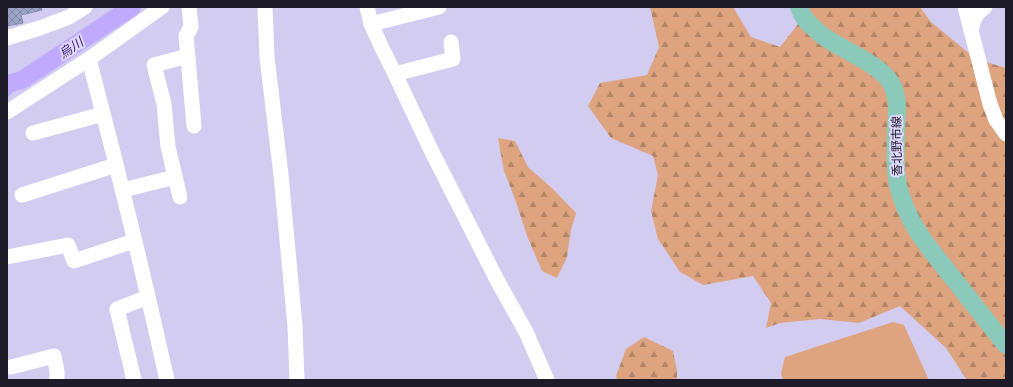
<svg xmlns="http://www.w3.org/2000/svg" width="1013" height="387" font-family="Raleway,'Noto Sans JP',sans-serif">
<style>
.green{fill:#dda47f}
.forest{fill:url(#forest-firs)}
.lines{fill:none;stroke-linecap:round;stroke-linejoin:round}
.stream{stroke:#beabfd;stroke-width:3}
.river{stroke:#beabfd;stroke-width:18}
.building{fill:url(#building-cross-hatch);stroke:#858daf}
.minor{stroke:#fff;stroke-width:15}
.major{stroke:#8bc9ba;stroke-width:18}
.labels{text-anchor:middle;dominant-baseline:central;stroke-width:4;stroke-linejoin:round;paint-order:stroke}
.street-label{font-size:12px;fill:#1e1b29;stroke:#e0d9fe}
.water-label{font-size:13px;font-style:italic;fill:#3c1875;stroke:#e0d9fe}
</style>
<defs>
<pattern id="forest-firs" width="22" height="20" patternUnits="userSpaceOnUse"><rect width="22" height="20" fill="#dda47f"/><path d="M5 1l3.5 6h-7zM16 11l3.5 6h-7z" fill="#b38568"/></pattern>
<pattern id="building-cross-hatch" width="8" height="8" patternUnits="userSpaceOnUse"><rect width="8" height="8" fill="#9ca4c7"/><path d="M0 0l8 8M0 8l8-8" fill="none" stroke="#7f85a2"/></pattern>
</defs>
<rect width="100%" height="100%" fill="#d3ccf1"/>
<polygon class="green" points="893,322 904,325 929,380 783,380 781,373 785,357"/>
<g class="forest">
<polygon points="650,7 733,7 751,37 780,47 798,24 805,7 920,7 931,22 976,59 1006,68 1006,380 967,380 946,348 900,306 859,323 820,319 780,323 766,328 771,303 753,276 703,285 680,272 658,239 651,211 658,175 653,156 611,138 588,106 600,83 647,75 659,47"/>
<polygon points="498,138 515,141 528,167 553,189 576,213 571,230 567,257 557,278 542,271 527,236 515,199 504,171"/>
<polygon points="644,337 673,351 677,370 677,380 617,380 616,376 626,349"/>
</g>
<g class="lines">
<polyline class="stream" points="7,96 22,80"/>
<polyline class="river" points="7,84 22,80 132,7"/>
</g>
<polygon class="building" points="7,7 41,7 42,10 21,15 23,23 7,26"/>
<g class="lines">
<g class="minor">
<polyline points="189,7 191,27 186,36 194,126"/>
<polyline points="265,7 267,57 281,175 295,326 297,380"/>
<polyline points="367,7 371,24 381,46 395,74 431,150 497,280 526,332 547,380"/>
<polyline points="965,7 990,104 996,120 1006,134"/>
<polyline points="371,24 439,7"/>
<path d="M971 30C974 19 975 14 985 7"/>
<polyline points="7,38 40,28 69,17 85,7"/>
<path d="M89 59C117 165 143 272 167 380"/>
<polyline points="395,74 453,59 451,42"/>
<polyline points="7,112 89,59 162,7"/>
<polyline points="33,133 103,114"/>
<polyline points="123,190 175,177"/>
<polyline points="22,195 116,165"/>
<polyline points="180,197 168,147 164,104 154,65 188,56"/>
<polyline points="7,257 68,245 74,261 134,241"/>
<polyline points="11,367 54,356 57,371 57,380"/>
<polyline points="134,380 117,309 148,297"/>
</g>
<path class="major" d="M799 7C802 17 807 22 815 29 818 32 822 36 826 38 845 51 879 64 891 83 899 97 897 113 896 128 896 147 894 166 898 185 907 224 929 248 953 278 971 301 988 323 1006 345"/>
</g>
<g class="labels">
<g class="street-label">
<text transform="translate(897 146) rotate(-91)">香北野市線</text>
</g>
<g class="water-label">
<text transform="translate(71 48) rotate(-34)">烏川</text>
</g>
</g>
<rect width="1013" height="387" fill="none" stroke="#1e1b29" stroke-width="16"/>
</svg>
